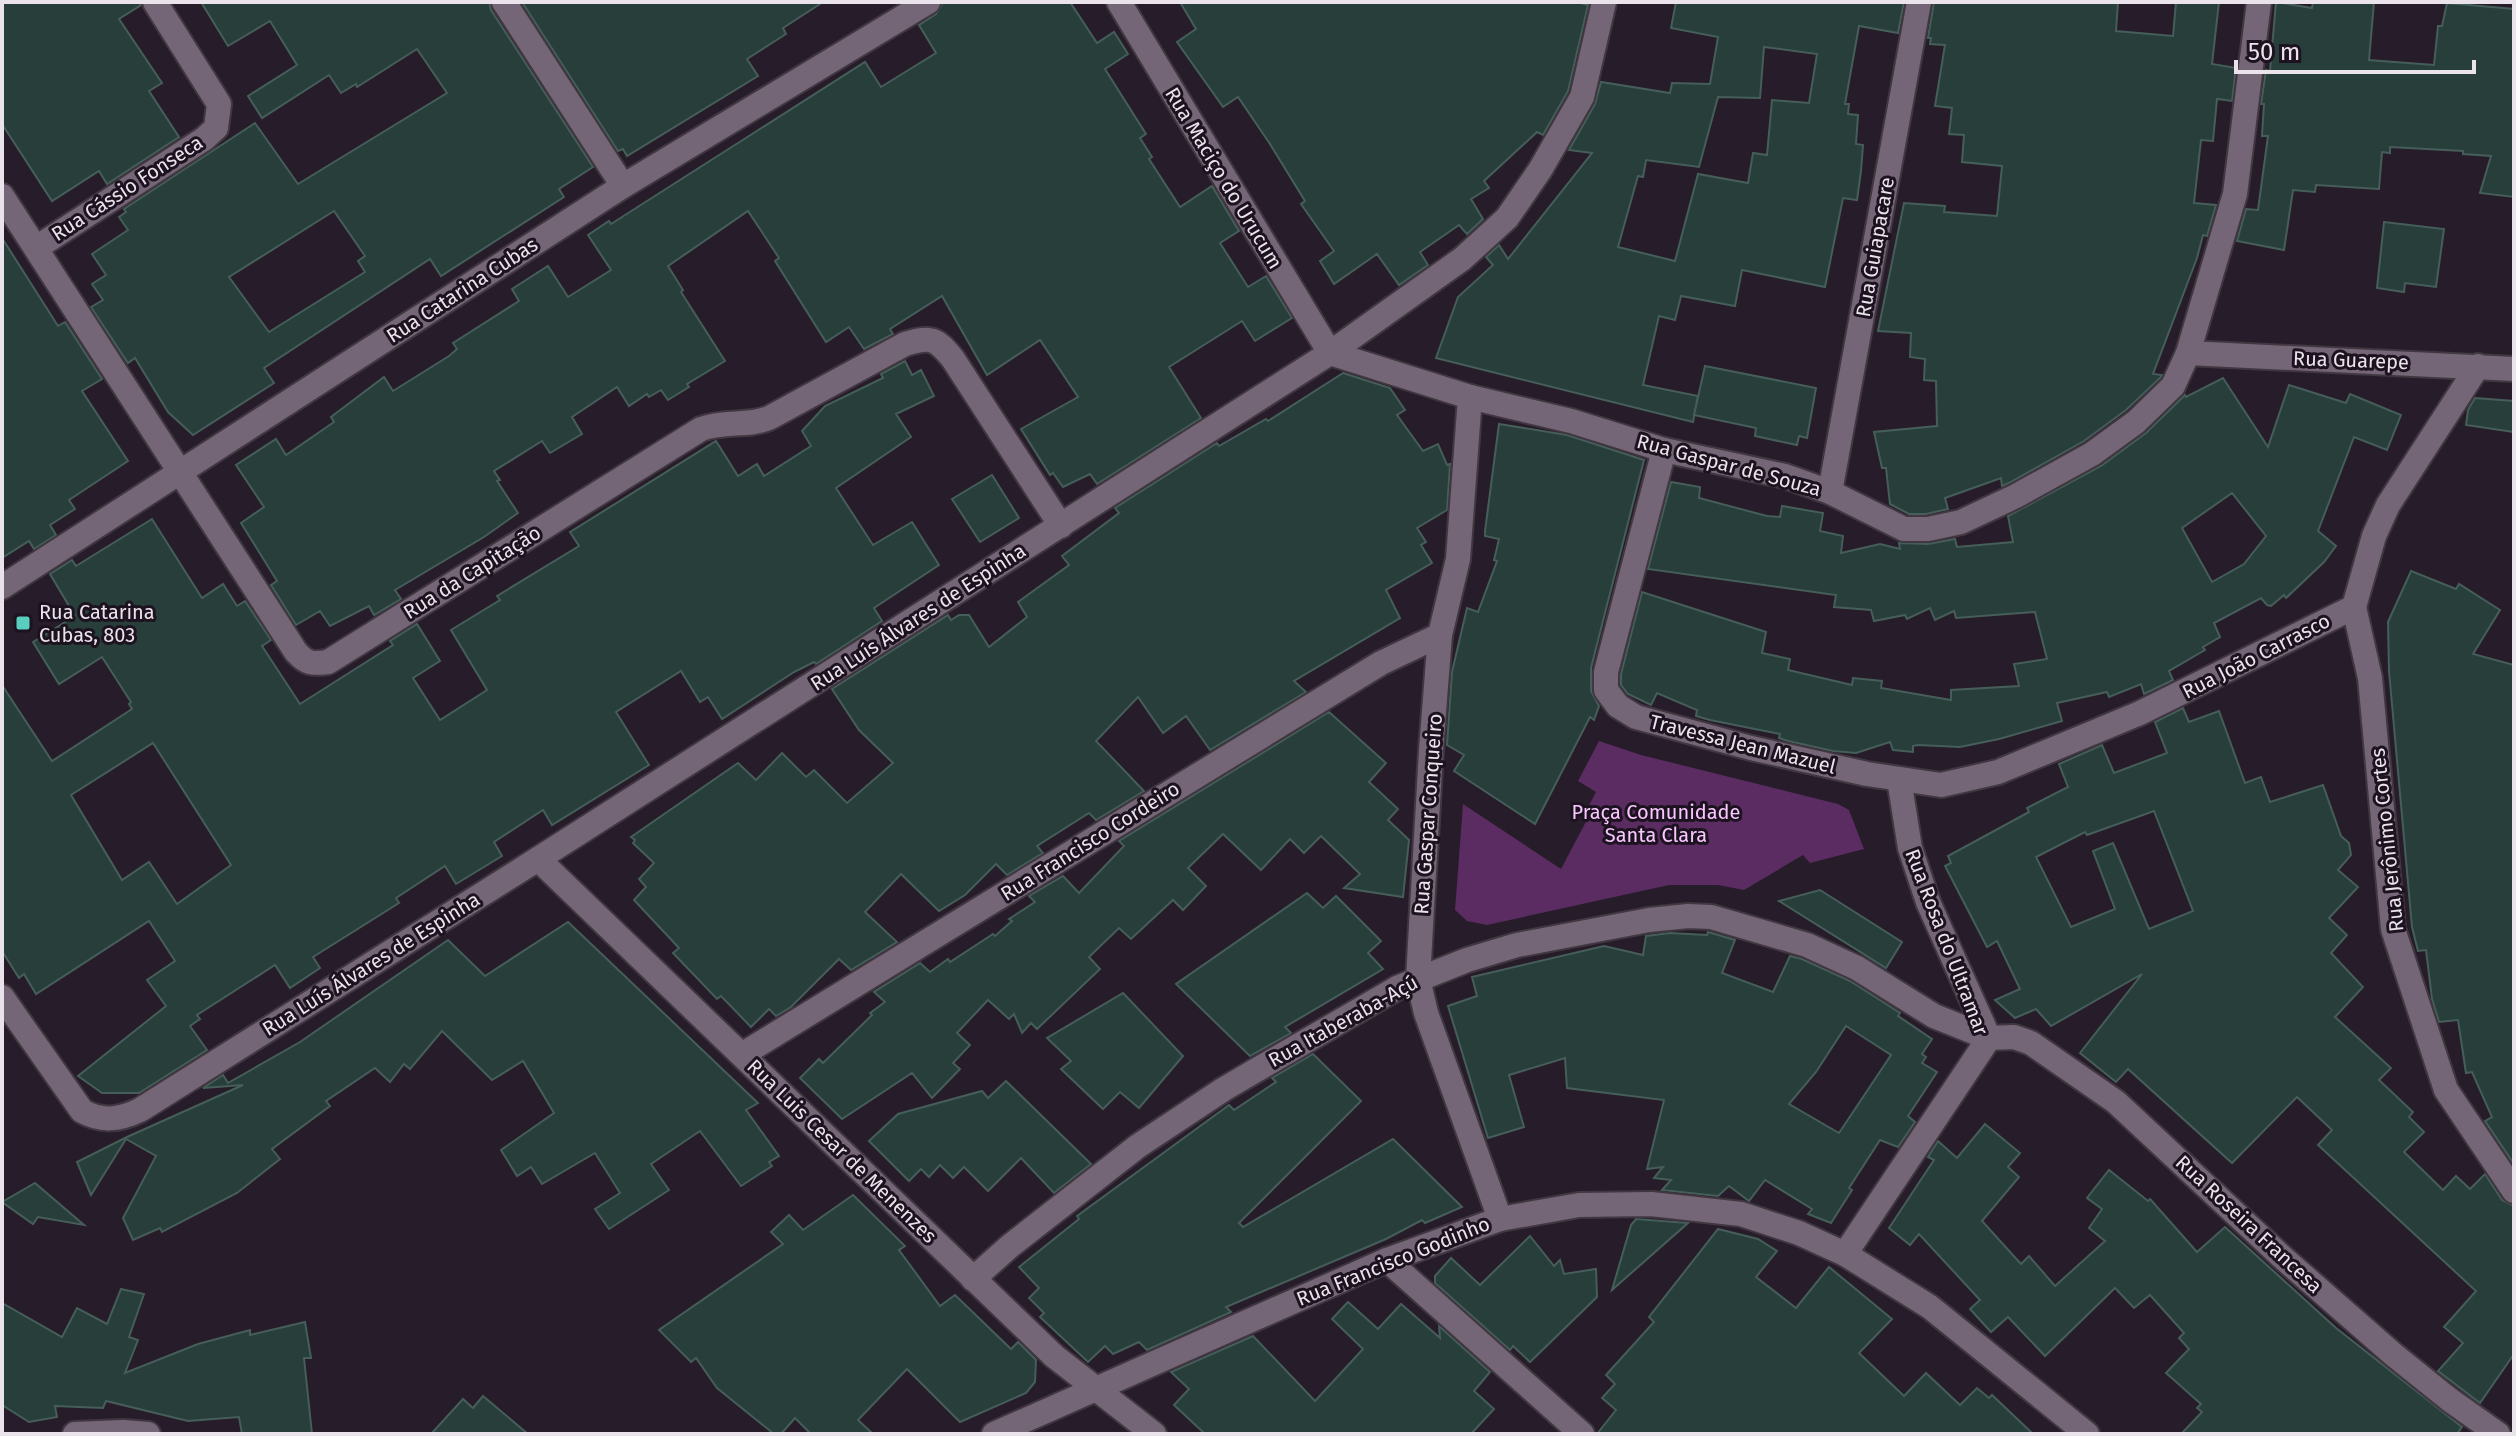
<svg xmlns="http://www.w3.org/2000/svg" width="2516" height="1436" font-family="'Fira Sans',sans-serif">
<style>
.green{fill:#5a2c61}
.building{fill:#273e3a;stroke:#465e59;stroke-width:2;fill-rule:evenodd}
.lines{fill:none;stroke-linecap:round;stroke-linejoin:round}
.minor-casing{stroke:#403741;stroke-width:28}
.minor{stroke:#746676;stroke-width:24}
.poi-dot{fill:#59cebe;stroke:#1d121f;stroke-width:3}
.labels{text-anchor:middle;dominant-baseline:central;stroke-width:6;stroke-linejoin:round;paint-order:stroke}
.street-label{font-size:20px;fill:#ebe3ec;stroke:#1d121f}
.poi-label{font-size:20px;fill:#ebe3ec;stroke:#1d121f;text-anchor:start}
.park-label{font-size:20px;fill:#f8c7ff;stroke:#1d121f}
</style>
<rect width="100%" height="100%" fill="#271c29"/>
<polygon class="green" points="1599,741 1641,755 1838,804 1849,810 1864,849 1810,863 1803,855 1744,890 1718,885 1669,885 1487,925 1467,921 1455,910 1463,804 1561,869 1590,814 1586,811 1596,792 1578,781"/>
<g class="building">
<polygon points="2,2 140,2 141,5 119,19 162,83 149,91 179,137 107,184 99,171 52,201 2,124"/>
<path d="M201 2H489L491 10 593 167 559 189 564 197 441 276 430 259 264 368 274 383 193 435 168 412 135 358 128 363 91 307 103 300 92 284 106 275 92 254 128 230 119 217 126 212 124 209 255 123 298 184 447 93 417 49 357 87 356 84 341 93 329 75 262 118 248 96 297 65 270 21 228 46ZM334 211 365 256 358 261 365 272 269 332 229 277Z"/>
<polygon points="522,2 823,2 783,28 786,34 747,59 758,76 627,156 623,149 618,151"/>
<polygon points="943,2 1070,2 1097,43 1114,32 1128,54 1105,69 1146,134 1140,138 1152,157 1149,159 1180,207 1212,186 1239,231 1220,243 1248,287 1266,276 1292,318 1255,341 1242,321 1169,367 1201,418 1097,484 1090,474 1063,487 1053,473 1050,475 1021,429 1078,397 1040,340 987,375 942,296 890,329 893,334 864,349 849,327 826,342 775,261 779,258 748,211 668,266 683,290 681,292 725,361 687,384 689,387 668,400 661,390 649,397 647,394 629,406 617,387 572,417 582,434 550,453 542,441 494,471 500,480 497,481 518,513 484,537 395,590 401,599 374,615 369,606 330,626 320,611 296,625 271,585 277,581 241,523 264,507 236,465 276,439 286,455 334,422 331,417 384,377 393,391 449,356 457,349 453,343 519,301 512,289 548,266 568,297 611,270 588,235 609,221 611,224 865,62 881,87 936,53 919,25 936,14"/>
<polygon points="1180,2 1577,2 1588,5 1568,91 1543,135 1537,132 1484,181 1489,188 1471,199 1483,219 1467,234 1459,225 1420,252 1428,265 1399,285 1377,254 1334,284 1320,261 1334,251 1301,204 1305,201 1270,144 1238,97 1223,107 1177,42 1196,29"/>
<path d="M1676 2H1904L1898 33 1859 26 1845 104H1849L1848 114 1858 115 1856 144 1863 145 1861 171 1857 200 1843 198 1825 287 1742 270 1735 306 1681 296 1675 320 1659 316 1643 385 1698 396 1693 422 1436 358 1458 297 1493 265 1486 257 1499 245 1508 259 1592 153 1569 150 1595 104 1601 82 1670 93 1672 83 1710 84 1718 37 1671 28ZM1764 47 1817 54 1809 103 1772 100 1767 155 1753 153 1748 183 1698 174 1675 261 1618 247 1638 176 1643 177 1646 160 1699 167 1718 97 1760 98Z"/>
<polygon points="1934,2 2118,2 2116,31 2173,36 2176,2 2219,2 2212,64 2236,68 2232,101 2217,99 2213,141 2201,140 2194,203 2216,205 2207,236 2203,235 2197,258 2153,374 2162,375 2161,377 2126,410 2084,441 2009,483 2002,486 2001,478 1945,498 1948,509 1926,514 1909,514 1890,504 1886,468 1882,468 1874,432 1937,426 1936,381 1924,380 1925,359 1910,357 1911,333 1878,331 1904,203 1945,206 1944,212 1997,216 2002,166 1962,162 1964,135 1949,134 1952,108 1935,106 1945,45 1930,44 1931,38 1928,38"/>
<polygon points="2276,2 2312,8 2313,2 2374,2 2369,60 2434,65 2438,26 2442,26 2447,3 2514,9 2514,197 2480,193 2491,156 2463,154 2463,151 2390,147 2390,153 2382,152 2379,189 2316,185 2315,192 2293,190 2284,250 2237,241 2246,209 2258,210 2268,136 2262,136 2264,104 2261,104 2266,70 2270,71"/>
<polygon points="2384,222 2444,229 2436,287 2405,283 2404,292 2377,288"/>
<polygon points="2,238 58,326 65,322 102,379 82,391 128,461 69,500 75,509 50,525 56,535 34,549 29,541 2,558"/>
<path d="M905 361 912 375 921 370 934 396 896 414 911 437 836 488 873 545 912 522 939 565 874 608 882 621 816 664 814 662 794 672 722 719 708 697 700 702 681 671 616 712 649 765 552 825 543 810 494 842 502 856 456 884 445 866 396 898 399 903 313 957 320 968 290 988 275 965 197 1015 200 1019 190 1026 207 1050 139 1093H102L78 1076 166 1006 147 980 175 961 149 921 36 994 24 974 19 978 2 951V685L52 761 132 709 129 704 131 702 102 657 59 684 33 642 75 616 50 574 72 560 76 566 152 519 202 598 223 584 237 606 245 601 271 640 262 646 300 704 393 645 390 641 417 624 440 661 413 678 440 720 487 690 451 630 500 600 497 596 579 546 570 532 716 441 738 476 757 464 764 476 811 446 802 431 825 406 883 378 881 374ZM153 743 231 865 177 904 149 862 122 880 71 795Z"/>
<polygon points="1705,366 1816,388 1807,438 1799,436 1797,445 1755,436 1756,428 1694,415"/>
<polygon points="1343,373 1390,388 1405,410 1397,415 1423,451 1438,444 1447,465 1450,464 1447,510 1417,528 1426,542 1421,545 1432,563 1386,590 1400,618 1294,681 1306,692 1210,750 1186,716 1163,733 1138,697 1096,741 1144,791 1096,820 1089,813 1037,846 1043,853 1007,875 996,864 965,895 939,911 901,874 865,912 897,942 851,970 839,959 791,1007 776,1016 769,1009 751,1027 721,996 717,999 673,953 679,948 634,900 646,887 639,879 654,863 633,843 635,840 631,837 738,763 756,780 782,753 806,777 814,770 847,803 893,763 859,730 832,689 948,615 951,620 959,615 969,615 989,647 1027,617 1018,602 1069,565 1062,556 1119,513 1115,508 1217,443 1219,446 1266,419 1268,421"/>
<path d="M2223 378 2268 447 2289 385 2346 403 2350 394 2401 415 2387 450 2354 437 2318 531 2336 546 2324 562 2286 598 2284 595 2271 606 2267 605 2261 598 2214 623 2220 637 2203 647 2205 650 2169 671 2173 680 2144 694 2141 684 2109 697 2107 692 2057 703 2062 721 1999 739 1960 747 1918 745 1913 746V752L1893 750 1890 742 1856 753 1833 751 1788 741 1779 738 1780 734 1710 720 1696 716 1697 710 1657 693 1651 705 1628 694 1621 685V674L1642 592 1766 632 1762 653 1790 659 1788 670 1852 685 1853 678 1882 681 1881 688 1951 700V690L2019 686 2014 664 2047 659 2035 612 1956 618 1954 611 1935 620 1930 608 1907 619 1905 615 1874 621 1871 610 1834 607 1836 595 1648 569 1671 482 1700 487 1699 498 1767 516 1780 517 1782 506 1823 513 1820 531 1843 536 1841 553 1880 544 1900 549 1899 543 1928 544 1955 539 1957 547 2013 542 2008 516 2101 466 2146 433 2185 395 2186 397ZM2232 493 2266 536 2244 564 2212 582 2182 528Z"/>
<polygon points="2475,398 2514,401 2514,432 2466,425 2468,410"/>
<polygon points="1499,424 1567,435 1644,460 1591,668 1591,691 1599,706 1594,720 1590,717 1535,824 1454,771 1464,755 1447,745 1452,672 1467,608 1478,612 1497,561 1494,560 1499,539 1485,536 1485,531"/>
<polygon points="992,475 1019,518 980,542 952,499"/>
<polygon points="2411,571 2456,589 2459,584 2500,610 2473,654 2514,665 2514,1164 2485,1121 2492,1117 2472,1072 2466,1073 2458,1020 2439,1022 2432,999 2426,950 2418,951 2412,927 2389,671 2388,622"/>
<path d="M2183 708 2189 722 2219 711 2245 783 2261 777 2270 802 2323 785 2341 836 2349 843 2351 855 2338 870 2358 887 2329 918 2347 935 2331 953 2363 987 2335 1017 2391 1068 2379 1080 2413 1112 2409 1117 2424 1132 2404 1152 2443 1190 2456 1176 2470 1189 2485 1174 2502 1200 2514 1206V1354L2480 1403 2438 1371 2463 1343 2444 1327 2476 1291 2318 1145 2332 1130 2297 1097 2232 1163 2128 1069 2116 1082 2080 1053 2142 974 2051 1026 2036 1009 2015 1018 1995 1000 2020 989 1997 941 1987 947 1945 866 1951 863 1948 856 2029 812 2027 808 2068 787 2059 764 2102 745 2114 773 2167 753 2155 722ZM2154 811 2193 911 2149 929 2113 843 2093 851 2115 909 2071 927 2036 857 2085 832 2087 835Z"/>
<polygon points="1329,712 1386,763 1369,782 1398,809 1388,820 1409,840 1403,897 1344,888 1360,874 1321,836 1304,853 1290,839 1261,870 1223,834 1188,868 1206,886 1183,910 1173,900 1131,939 1119,928 1089,957 1100,969 1037,1029 1031,1023 1022,1033 1014,1014 1009,1019 988,1000 957,1033 970,1045 953,1063 960,1069 932,1098 912,1073 842,1119 800,1078 819,1059 823,1063 872,1015 870,1013 885,1002 874,992 920,963 930,972 948,959 950,962 993,934 995,936 1012,921 1009,919 1035,902 1029,896 1063,876 1079,893 1124,846 1119,841"/>
<polygon points="1820,890 1902,942 1886,968 1779,901"/>
<polygon points="1307,893 1323,908 1336,896 1381,941 1368,953 1383,969 1285,1027 1291,1033 1250,1056 1176,984"/>
<polygon points="568,922 758,1103 746,1110 779,1156 769,1162 772,1166 741,1186 700,1131 651,1164 669,1190 609,1229 595,1209 620,1193 595,1153 542,1184 531,1167 517,1176 501,1150 554,1113 523,1061 492,1080 442,1031 410,1069 404,1064 390,1082 375,1068 326,1101 330,1106 272,1149 280,1159 237,1193 162,1232 160,1228 133,1240 123,1218 156,1156 126,1139 91,1195 77,1162 127,1137 243,1085 203,1088 223,1075 228,1083 300,1042 448,940 485,976"/>
<path d="M1708 932 1735 940 1722 973 1773 992 1790 956 1802 959 1850 981 1900 1013 1898 1016 1932 1039 1922 1054 1926 1057 1922 1063 1937 1072 1908 1116 1915 1122 1898 1147 1880 1140 1849 1188 1852 1190 1831 1223 1808 1214 1812 1209 1765 1180 1749 1201 1729 1186 1718 1196 1662 1190 1671 1180 1654 1178 1663 1167 1647 1169 1664 1100 1567 1088 1565 1058 1509 1075 1524 1127 1488 1138 1448 1006 1477 996 1472 977 1604 946 1643 955 1646 936 1670 933 1707 935ZM1846 1026 1891 1055 1839 1133 1789 1104 1816 1072Z"/>
<polygon points="1123,993 1183,1056 1139,1108 1120,1092 1103,1109 1061,1069 1071,1061 1047,1038"/>
<polygon points="1313,1054 1361,1101 1239,1223 1243,1227 1393,1139 1462,1207 1425,1223 1422,1220 1386,1239 1226,1307 1231,1312 1147,1350 1139,1342 1113,1354 1105,1346 1088,1362 1040,1317 1044,1313 1029,1298 1039,1288 1019,1267 1079,1219 1077,1216 1229,1105 1234,1110 1276,1082 1272,1078"/>
<polygon points="1006,1081 1091,1164 1054,1193 1021,1158 988,1191 964,1167 953,1178 940,1165 929,1177 921,1169 909,1181 869,1141 898,1114 982,1091 988,1098"/>
<polygon points="1985,1124 2020,1153 2008,1167 2019,1177 1982,1221 2021,1264 2029,1256 2055,1286 2105,1241 2089,1228 2102,1209 2087,1198 2109,1170 2148,1201 2150,1199 2197,1252 2225,1227 2336,1328 2462,1427 2457,1434 2181,1434 2202,1412 2197,1408 2201,1404 2166,1373 2189,1349 2179,1338 2184,1333 2150,1295 2134,1308 2115,1288 2045,1356 2008,1317 1991,1332 1970,1309 1980,1300 1919,1234 1910,1245 1889,1228 1934,1160 1928,1157 1938,1141 1957,1158"/>
<polygon points="35,1183 84,1225 38,1217 33,1224 2,1202"/>
<polygon points="853,1195 905,1246 899,1250 940,1306 955,1295 1011,1349 1018,1342 1036,1360 1035,1382 1026,1393 960,1422 907,1369 858,1420 873,1434 811,1434 795,1418 781,1434 774,1434 717,1388 696,1358 691,1362 659,1330 783,1244 771,1232 789,1215 803,1230"/>
<polygon points="1636,1219 1688,1223 1612,1290 1631,1225"/>
<polygon points="1718,1229 1758,1239 1777,1251 1756,1277 1796,1308 1829,1267 1892,1319 1859,1353 1904,1396 1926,1373 1960,1405 1977,1388 1989,1398 1992,1395 2033,1434 1597,1434 1616,1410 1602,1398 1615,1384 1606,1375 1654,1322 1649,1317"/>
<polygon points="1530,1236 1554,1266 1560,1260 1564,1274 1596,1269 1597,1297 1530,1362 1513,1346 1510,1350 1435,1283 1435,1276 1451,1258 1480,1285"/>
<polygon points="121,1289 144,1294 129,1337 138,1340 125,1373 198,1344 250,1330 250,1335 305,1322 311,1358 304,1358 312,1434 242,1434 239,1417 188,1421 106,1401 103,1408 55,1406 57,1417 29,1422 2,1405 2,1303 62,1337 77,1308 107,1324"/>
<polygon points="1348,1302 1378,1329 1401,1304 1440,1338 1439,1326 1490,1372 1474,1391 1494,1409 1471,1434 1205,1434 1174,1405 1189,1389 1171,1372 1253,1336 1315,1401 1363,1349 1332,1319"/>
<polygon points="483,1396 528,1434 431,1434 463,1399 473,1408"/>
</g>
<g class="lines">
<g class="minor-casing">
<g id="minor">
<polyline points="504,2 623,186"/>
<polyline points="1119,2 1330,353"/>
<path d="M2 196 296 652C307 664 312 664 328 662L701 429C726 420 747 427 769 418L905 344C931 336 936 338 953 359L1061 526"/>
<polyline points="36,248 204,139 216,128 219,104 155,2"/>
<polyline points="1330,353 1470,397 1571,421 1664,450 1785,476 1830,492 1904,529 1928,529 1961,522 2016,496 2092,454 2136,422 2173,386 2188,353 2235,194 2259,2"/>
<polyline points="2188,353 2514,369"/>
<polyline points="1470,397 1458,559 1440,635 1431,750 1418,979 1426,1013 1500,1219"/>
<polyline points="1664,450 1606,672 1606,690 1618,706 1636,717 1751,748 1867,774 1941,785 1998,772 2140,713 2354,607 2374,536 2388,505 2478,366"/>
<polyline points="1830,492 1919,2"/>
<polyline points="2,587 623,186 928,2"/>
<polyline points="2354,607 2370,678 2393,929 2446,1090 2514,1191"/>
<polyline points="1899,779 1910,848 1928,902 1989,1038"/>
<polyline points="538,859 1054,1356 1154,1434"/>
<path d="M2 997 82 1111C102 1122 119 1120 140 1110L538 859 1330 353 1462 259 1507 218 1540 170 1582 97 1604 2"/>
<polyline points="743,1054 1381,663 1440,635"/>
<polyline points="1845,1254 1989,1038"/>
<polyline points="1387,1260 1582,1434"/>
<polyline points="973,1279 1010,1246 1138,1146 1224,1089 1397,988 1467,960 1517,945 1649,920 1688,916 1711,917 1807,945 1857,968 1934,1016 1989,1038 2014,1037 2031,1043 2116,1102 2282,1257 2394,1355 2450,1400 2498,1434"/>
<polyline points="75,1434 123,1432 148,1434"/>
<polyline points="994,1434 1387,1260 1500,1219 1579,1205 1651,1204 1741,1214 1799,1233 1845,1254 1930,1307 2087,1434"/>
</g>
</g>
<use href="#minor" class="minor"/>
</g>
<rect class="poi-dot" x="15" y="615" width="16" height="16" rx="4"/>
<g class="labels">
<g class="street-label">
<text transform="translate(1224 178) rotate(59)">Rua Maciço do Urucum</text>
<text transform="translate(127 188) rotate(-33)">Rua Cássio Fonseca</text>
<text transform="translate(1875 247) rotate(-80)">Rua Guiapacare</text>
<text transform="translate(462 290) rotate(-33)">Rua Catarina Cubas</text>
<text transform="translate(2351 360) rotate(2)">Rua Guarepe</text>
<text transform="translate(1729 465) rotate(15)">Rua Gaspar de Souza</text>
<text transform="translate(472 572) rotate(-32)">Rua da Capitação</text>
<text transform="translate(918 617) rotate(-33)">Rua Luís Álvares de Espinha</text>
<text transform="translate(2256 656) rotate(-27)">Rua João Carrasco</text>
<text transform="translate(1743 744) rotate(14)">Travessa Jean Mazuel</text>
<text transform="translate(1428 814) rotate(-86)">Rua Gaspar Conqueiro</text>
<text transform="translate(2387 840) rotate(-96)">Rua Jerônimo Cortes</text>
<text transform="translate(1090 841) rotate(-32)">Rua Francisco Cordeiro</text>
<text transform="translate(1947 942) rotate(69)">Rua Rosa do Ultramar</text>
<text transform="translate(371 964) rotate(-32)">Rua Luís Álvares de Espinha</text>
<text transform="translate(1343 1021) rotate(-29)">Rua Itaberaba-Açú</text>
<text transform="translate(842 1151) rotate(44)">Rua Luis Cesar de Menenzes</text>
<text transform="translate(2249 1224) rotate(43)">Rua Roseira Francesa</text>
<text transform="translate(1393 1261) rotate(-22)">Rua Francisco Godinho</text>
</g>
<g class="poi-label">
<text x="39" y="612">Rua Catarina<tspan x="39" dy="23">Cubas, 803</tspan></text>
</g>
<g class="park-label">
<text x="1656" y="812">Praça Comunidade<tspan x="1656" dy="23">Santa Clara</tspan></text>
</g>
</g>
<rect width="2516" height="1436" fill="none" stroke="#ebe3ec" stroke-width="8"/>
<path d="M2236 60v12h238v-12" fill="none" stroke="#ebe3ec" stroke-width="4"/>
<text x="2248" y="60" font-size="24" fill="#ebe3ec" stroke="#1d121f" stroke-width="6" paint-order="stroke">50 m</text>
</svg>
